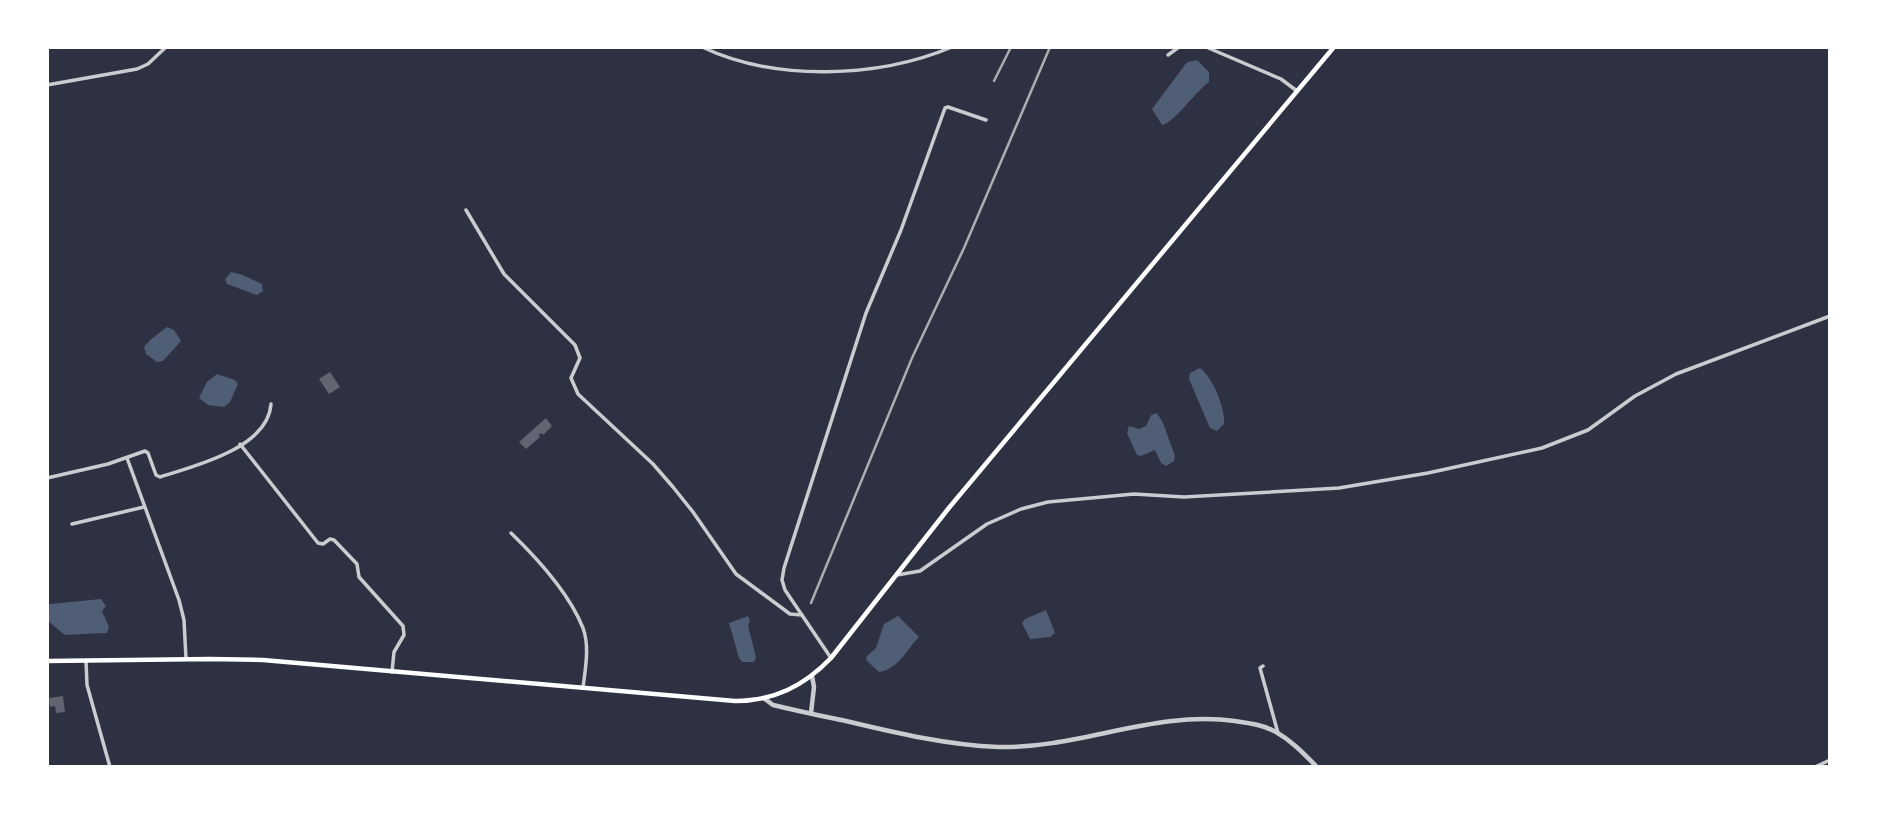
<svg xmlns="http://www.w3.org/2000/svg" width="1877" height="814" font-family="Ubuntu,sans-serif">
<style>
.water{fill:#4f5d75}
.building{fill:#626471}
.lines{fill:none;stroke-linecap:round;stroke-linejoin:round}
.minor{stroke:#caccd0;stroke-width:3.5}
.tertiary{stroke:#caccd0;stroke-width:4.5}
.secondary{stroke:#fff;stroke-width:4.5}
.rail{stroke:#abadb3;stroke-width:2.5}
</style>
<rect width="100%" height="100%" fill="#2d3142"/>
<g class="water">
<path d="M1197 60 1209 72V82C1196 91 1174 123 1162 125L1152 109 1187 62Z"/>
<polygon points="231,272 243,275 262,284 263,291 257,295 227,284 225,279"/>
<polygon points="167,327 174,330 181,341 163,361 157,362 146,354 144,347 150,340"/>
<path d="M1200 368C1213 378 1225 407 1224 424L1217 431 1210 428 1189 379 1190 373Z"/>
<polygon points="217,374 235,380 238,384 230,402 224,407 208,405 199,398 207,382"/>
<polygon points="1157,413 1163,423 1175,456 1174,461 1166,466 1161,463 1155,450 1141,456 1137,455 1127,433 1129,426 1139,429 1146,426 1151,415"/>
<polygon points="101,599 106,606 102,611 109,627 107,633 65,635 49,622 48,608 50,604"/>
<polygon points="1046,610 1055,633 1050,637 1030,639 1022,623 1025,619"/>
<polygon points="748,616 750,621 748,626 756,657 754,662 742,662 739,658 729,623"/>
<path d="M898 616 919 637C906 650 899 669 879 672L867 661 866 657 876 648 884 624Z"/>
</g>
<g class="building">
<polygon points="330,372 340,387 329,394 319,379"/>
<polygon points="546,418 552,426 543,435 541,433 539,435 540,437 526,449 519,442"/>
<polygon points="63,696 65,712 56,713 55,706 50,707 49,698"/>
</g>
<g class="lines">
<g class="minor">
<path d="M702 47C776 82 878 78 952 47"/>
<polyline points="1206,47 1281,79 1297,91"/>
<polyline points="1168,55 1179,47"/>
<polyline points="47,85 137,69 148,64 166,47"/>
<polyline points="466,210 504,274 575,345 580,358 571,378 578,394 653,464 673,487 693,512 736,574 790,614 802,615"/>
<polyline points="240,444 318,543 323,544 330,539 334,540 357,564 359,577 403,626 404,635 394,652 392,672"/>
<polyline points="127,458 179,600 184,620 186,659"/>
<path d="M47 478 108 464 145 451 148 453 156 475 160 477C195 466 268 448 271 404"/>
<polyline points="72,524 144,507"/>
<path d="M511 533C539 560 569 593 583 628 590 647 585 670 583 688"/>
<polyline points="897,575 920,571 987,524 1021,509 1048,502 1134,494 1184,497 1339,488 1428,473 1542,448 1588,430 1635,396 1676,374 1830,316"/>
<polyline points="831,658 785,590 782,580 784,568 866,313 901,230 945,108 948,107 986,120"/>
<polyline points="86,661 87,685 110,767"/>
<polyline points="1263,666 1260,668 1278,733"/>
<polyline points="1815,767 1830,760"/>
</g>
<g class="tertiary">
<path d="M765 699 773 705C797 711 822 716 846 721 896 733 947 745 998 747 1079 749 1154 710 1235 721 1249 723 1264 725 1276 732 1292 741 1304 754 1317 767"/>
<polyline points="811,713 814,687 812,676"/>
</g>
<path class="secondary" d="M47 661 210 659 263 660 735 701C774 701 804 686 831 658L948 509 1334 47"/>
<g class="rail">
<polyline points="994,81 1011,47"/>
<polyline points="811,603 912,358 964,248 1050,47"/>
</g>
</g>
<rect width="1877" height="814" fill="none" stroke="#ffffff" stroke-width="98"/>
</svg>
